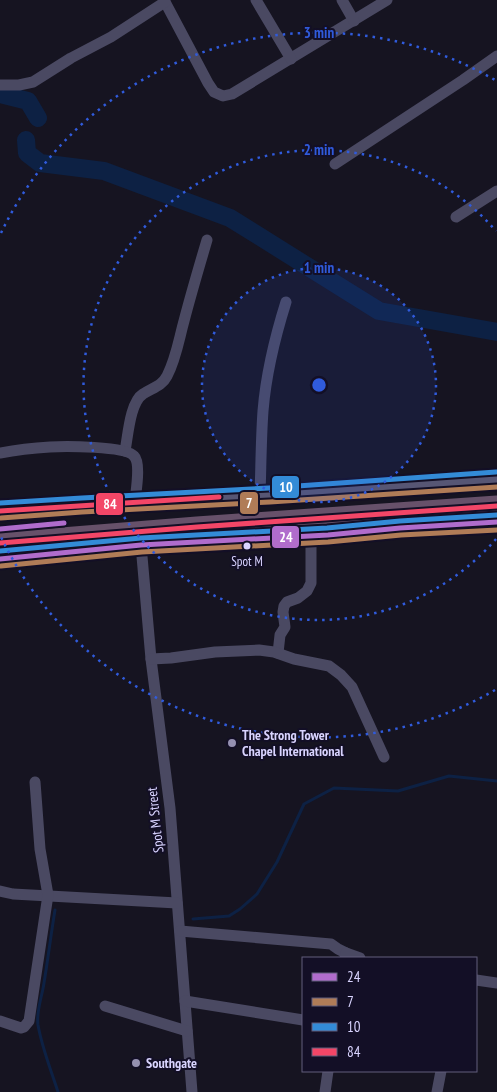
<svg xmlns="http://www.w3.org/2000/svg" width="497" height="1092" font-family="'PT Sans Narrow',sans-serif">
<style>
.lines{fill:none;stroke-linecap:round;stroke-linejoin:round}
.stream{stroke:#0d2144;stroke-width:3}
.river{stroke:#0d2144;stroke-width:18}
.street{stroke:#4a4962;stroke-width:11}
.secondary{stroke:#575674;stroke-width:16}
.highway{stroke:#67516a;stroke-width:21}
.bus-1-casing{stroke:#130f26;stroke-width:9}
.bus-2-casing{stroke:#130f26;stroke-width:9}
.bus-3-casing{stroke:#130f26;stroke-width:9}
.bus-4-casing{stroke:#130f26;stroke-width:9}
.bus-1{stroke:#b06ccc;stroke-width:5}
.bus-2{stroke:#b07c57;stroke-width:5}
.bus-3{stroke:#338bd7;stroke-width:5}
.bus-4{stroke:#f34667;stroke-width:5}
.ring{fill:none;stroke:#305bdc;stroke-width:2.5;stroke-dasharray:2.5 5}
.bus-dot{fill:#d9d4ff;stroke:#130f26;stroke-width:2}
.poi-dot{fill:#9591b1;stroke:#130f26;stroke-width:2}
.labels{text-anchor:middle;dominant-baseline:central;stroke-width:4;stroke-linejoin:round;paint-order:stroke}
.bus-label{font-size:13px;fill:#d9d4ff;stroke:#130f26}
.poi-label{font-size:14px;font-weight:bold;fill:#d9d4ff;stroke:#130f26;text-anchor:start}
.street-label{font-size:14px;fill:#d9d4ff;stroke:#130f26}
.centre{fill:#305bdc;stroke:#130f26;stroke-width:2.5}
.ring-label{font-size:15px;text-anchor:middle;font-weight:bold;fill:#305bdc;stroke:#130f26;stroke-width:4;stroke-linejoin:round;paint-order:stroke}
.line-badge{stroke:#130f26;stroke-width:2}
.badge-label{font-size:14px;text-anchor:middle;font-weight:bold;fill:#fff}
</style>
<rect width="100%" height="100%" fill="#161421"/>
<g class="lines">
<g class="stream">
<path d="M55 910C51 934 48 959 44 983 42 997 36 1011 38 1025 42 1048 51 1070 58 1092"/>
<polyline points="193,919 229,916 240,909 257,894 277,862 304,804 334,788 398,791 449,776 497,781"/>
</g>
<g class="river">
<polyline points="0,94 28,101 38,118"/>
<polyline points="26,140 27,153 40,163 104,171 230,218 379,311 497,332"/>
</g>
<g class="street">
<polyline points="164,0 208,83 214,92 223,96 232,94 387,0"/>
<polyline points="256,0 291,59"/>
<polyline points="342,0 354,21"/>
<polyline points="0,85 19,85 33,82 71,58 111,37 165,2"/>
<polyline points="335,164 463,80 497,56"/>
<polyline points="456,217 497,191"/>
<path d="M125 451C128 436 130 402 143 394 152 388 162 386 167 376 176 359 179 339 184 321 191 294 199 267 207 240"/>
<path d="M0 453C16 450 34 448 50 447 64 446 126 446 134 456 141 463 136 491 135 501"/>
<path d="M260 495C261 467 261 439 263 411 266 374 275 337 286 302"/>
<polyline points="141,545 151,659 170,808 192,1092"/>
<polyline points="278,653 280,635 285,627 283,612 284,606 287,602 298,598 307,591 311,583 311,535"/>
<polyline points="151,659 171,658 215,652 259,650 274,652 294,659 329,666 341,675 352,687 384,757"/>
<polyline points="0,891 13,894 177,903"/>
<polyline points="180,931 331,944 338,949 346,953"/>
<polyline points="345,958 346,953 360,958"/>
<polyline points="476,980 497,983"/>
<polyline points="185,1001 303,1020"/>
<polyline points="105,1006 187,1031"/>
<polyline points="0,1021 21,1028 24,1027 29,1021 48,895 40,849 35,782"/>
<polyline points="325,1092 328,1071"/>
<polyline points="437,1092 441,1071"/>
</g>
<g class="secondary">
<polyline points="0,511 82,505 269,495 497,479"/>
<polyline points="0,559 141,545 328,535 400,528 497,522"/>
</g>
<polyline class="highway" points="0,543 197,527 497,506"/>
<g class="bus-1-casing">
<g id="bus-1">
<polyline points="0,529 64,523"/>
<polyline points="0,559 141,545 328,535 400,528 497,522"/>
</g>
</g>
<g class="bus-2-casing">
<g id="bus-2">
<polyline points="1,518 82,512 270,502 497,487"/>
<polyline points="1,566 142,552 328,542 401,535 497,530"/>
</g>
</g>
<g class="bus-3-casing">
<g id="bus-3">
<polyline points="0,503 82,498 269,488 496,472"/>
<polyline points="0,551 141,538 327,528 400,521 497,515"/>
</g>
</g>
<g class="bus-4-casing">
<g id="bus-4">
<polyline points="0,511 219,497"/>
<polyline points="0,543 197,527 497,506"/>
</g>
</g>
<use href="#bus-1" class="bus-1"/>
<use href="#bus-2" class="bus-2"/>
<use href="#bus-3" class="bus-3"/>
<use href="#bus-4" class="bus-4"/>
</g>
<circle cx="319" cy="385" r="117" fill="#305bdc" fill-opacity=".12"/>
<g class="ring">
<circle cx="319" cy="385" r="117"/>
<path d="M496 539A235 235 0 1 1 496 231"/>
<path d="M495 690A352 352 0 0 1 1 537M1 233A352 352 0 0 1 495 80"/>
</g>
<circle class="bus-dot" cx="247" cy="546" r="4.5"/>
<g class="poi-dot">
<circle cx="232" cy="743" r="5"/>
<circle cx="136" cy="1063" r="5"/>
</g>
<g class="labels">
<g class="bus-label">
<text x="247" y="561">Spot M</text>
</g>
<g class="poi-label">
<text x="242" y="735">The Strong Tower<tspan x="242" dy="16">Chapel International</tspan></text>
<text x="146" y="1063">Southgate</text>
</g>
<g class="street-label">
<text transform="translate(155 820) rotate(-96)">Spot M Street</text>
</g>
</g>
<circle cx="319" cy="385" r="8" class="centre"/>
<g class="ring-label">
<text x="319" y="38">3 min</text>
<text x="319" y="155">2 min</text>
<text x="319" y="273">1 min</text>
</g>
<g class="line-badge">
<rect x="271" y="475" width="29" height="24" rx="5" fill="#338bd7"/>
<rect x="239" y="491" width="20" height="24" rx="5" fill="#b07c57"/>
<rect x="95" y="492" width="29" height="24" rx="5" fill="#f34667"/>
<rect x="271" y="525" width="29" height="24" rx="5" fill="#b06ccc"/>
</g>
<g class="badge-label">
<text x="286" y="492">10</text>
<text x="249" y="508">7</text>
<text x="110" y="509">84</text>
<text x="286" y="542">24</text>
</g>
<rect x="302" y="957" width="175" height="115" fill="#130f26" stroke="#625e7d"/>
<rect x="312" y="973" width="25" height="8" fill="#b06ccc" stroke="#625e7d"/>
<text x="347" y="982" font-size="15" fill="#d9d4ff">24</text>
<rect x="312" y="998" width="25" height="8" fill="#b07c57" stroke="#625e7d"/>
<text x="347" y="1007" font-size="15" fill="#d9d4ff">7</text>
<rect x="312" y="1023" width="25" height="8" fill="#338bd7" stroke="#625e7d"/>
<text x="347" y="1032" font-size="15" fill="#d9d4ff">10</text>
<rect x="312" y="1048" width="25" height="8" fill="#f34667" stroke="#625e7d"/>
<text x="347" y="1057" font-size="15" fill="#d9d4ff">84</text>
</svg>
